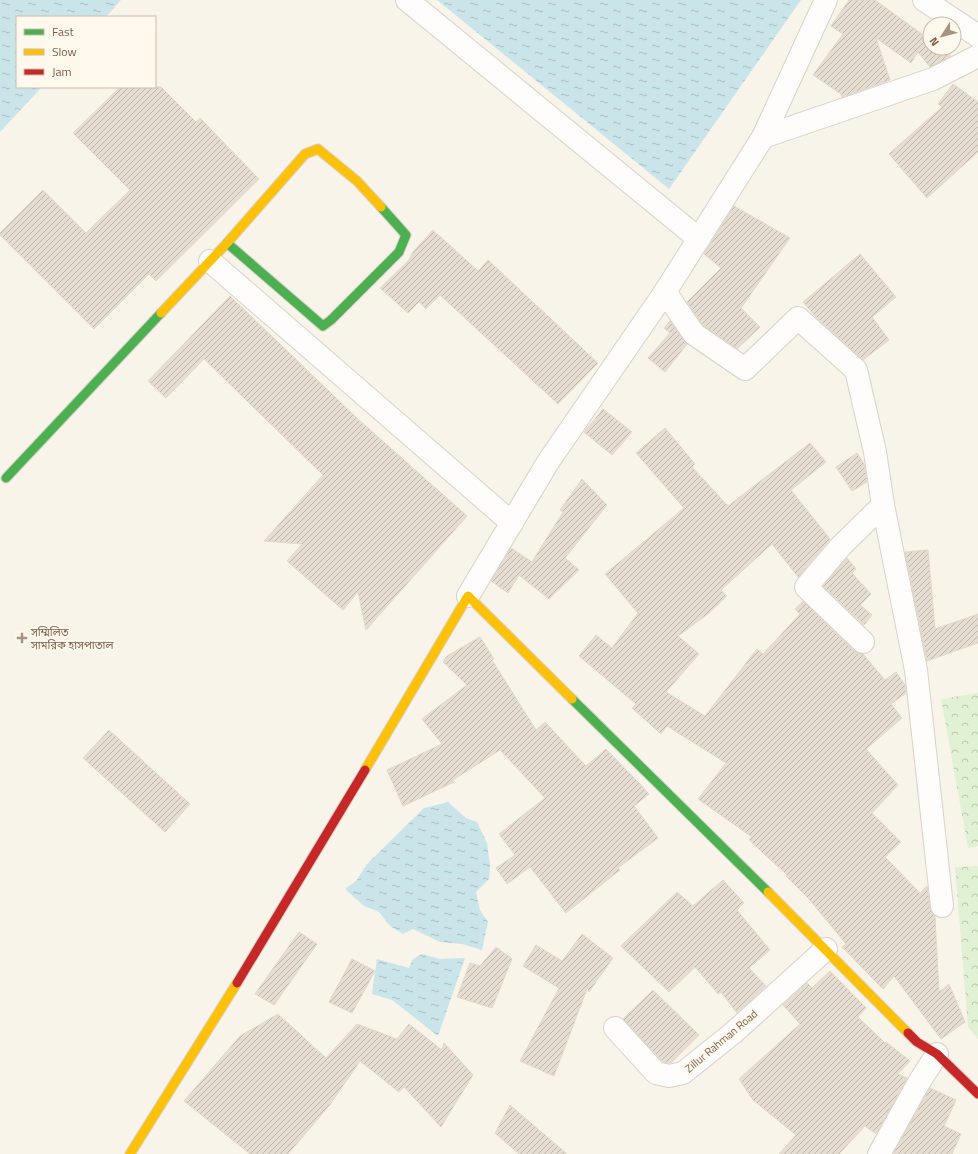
<svg xmlns="http://www.w3.org/2000/svg" width="978" height="1154" font-family="'Titillium Web','Noto Sans Bengali',sans-serif">
<style>
.forest{fill:url(#forest-crowns)}
.water{fill:url(#water-ripples)}
.building{fill:url(#building-hatch);stroke:#e2d8cc}
.lines{fill:none;stroke-linecap:round;stroke-linejoin:round}
.street-casing{stroke:#d7d1c8;stroke-width:24}
.fast-casing{stroke:#d8d1c8;stroke-width:11}
.slow-casing{stroke:#d8d1c8;stroke-width:11}
.jam-casing{stroke:#d8d1c8;stroke-width:11}
.street{stroke:#fefdfc;stroke-width:22}
.fast{stroke:#4caf50;stroke-width:9}
.slow{stroke:#ffc107;stroke-width:9}
.jam{stroke:#c62828;stroke-width:9}
.poi-dot{fill:#a69280;stroke:#fff9ed;stroke-width:1.5}
.labels{text-anchor:middle;dominant-baseline:central;stroke-width:3.5;stroke-linejoin:round;paint-order:stroke}
.poi-label{font-size:11px;fill:#7a5e47;stroke:#fff9ed;text-anchor:start}
.street-label{font-size:11px;fill:#7a5e47;stroke:#fff9ed}
</style>
<defs>
<pattern id="forest-crowns" width="20" height="18" patternUnits="userSpaceOnUse"><rect width="20" height="18" fill="#e1f1d3"/><path d="M2 6a3 3 0 1 1 6 0M12 15a3 3 0 1 1 6 0" fill="none" stroke="#bbc6ad"/></pattern>
<pattern id="water-ripples" width="26" height="14" patternUnits="userSpaceOnUse"><rect width="26" height="14" fill="#cae5ea"/><path d="M2 4q2-2 4 0t4 0M15 11q2-2 4 0t4 0" fill="none" stroke="#a9bdbf"/></pattern>
<pattern id="building-hatch" width="6" height="6" patternUnits="userSpaceOnUse"><rect width="6" height="6" fill="#e5ddd1"/><path d="M-1 1l2-2M0 6l6-6M5 7l2-2" fill="none" stroke="#bfb6ab"/></pattern>
</defs>
<rect width="100%" height="100%" fill="#f8f4ea"/>
<g class="forest">
<polygon points="978,693 978,846 968,848 941,699"/>
<polygon points="978,866 978,1039 968,1027 955,867"/>
</g>
<g class="water">
<polygon points="0,0 121,0 106,17 17,17 17,87 42,87 0,132"/>
<polygon points="437,0 801,0 669,189"/>
<polygon points="448,802 466,818 477,822 487,843 490,865 489,879 476,892 480,910 488,922 482,950 462,944 440,942 413,929 403,934 390,926 379,912 364,906 345,889 356,881 367,864 424,808"/>
<polygon points="422,954 440,959 465,958 438,1036 392,1000 372,994 377,959 409,968 413,959"/>
</g>
<g class="building">
<polygon points="849,0 875,0 930,40 930,48 940,48 951,56 930,67 918,52 911,63 876,38 890,80 842,97 841,94 813,75 843,34 831,26"/>
<polygon points="953,84 978,102 978,152 927,198 889,154 942,107 938,104"/>
<polygon points="120,87 161,87 196,122 200,118 259,179 156,281 149,274 94,329 0,235 0,233 43,190 86,233 130,190 73,133"/>
<polygon points="734,206 790,238 741,308 760,327 737,349 703,325 687,302 721,268 704,254"/>
<polygon points="433,230 478,271 488,260 598,363 558,404 440,295 426,309 419,302 408,313 380,288 408,261 413,252"/>
<polygon points="860,254 896,297 872,317 889,340 863,360 815,316 803,302"/>
<polygon points="230,296 359,420 467,516 366,630 358,592 343,610 287,561 302,544 264,541 323,475 204,359 166,398 148,381"/>
<polygon points="670,321 687,344 665,372 648,358 670,333 664,328"/>
<polygon points="603,409 632,432 612,455 584,432"/>
<polygon points="665,428 695,464 692,467 728,506 810,443 826,462 791,490 830,539 798,577 772,544 721,590 727,596 709,613 678,636 699,654 666,692 705,716 757,649 763,654 800,614 795,609 803,601 854,651 860,654 863,654 885,680 896,672 905,685 906,693 891,704 902,718 866,749 898,785 872,813 901,842 885,857 920,893 927,886 930,908 932,913 935,916 939,992 949,984 965,1022 941,1039 894,976 883,989 842,947 846,944 809,899 786,876 787,875 749,840 752,837 698,799 726,763 667,726 661,734 632,708 636,704 579,656 596,635 612,648 638,613 605,574 684,508 636,453"/>
<polygon points="857,453 864,464 867,482 852,491 836,467"/>
<polygon points="582,479 607,505 565,558 579,570 549,599 519,575 508,593 491,581 511,548 532,562 563,512 560,510"/>
<polygon points="928,550 935,629 978,614 978,643 927,661 905,552"/>
<polygon points="847,558 856,569 852,573 871,594 860,605 872,615 864,625 823,586"/>
<polygon points="480,637 494,659 492,660 536,730 545,722 586,766 606,749 637,781 649,794 634,806 658,838 618,868 620,870 566,913 530,867 507,884 496,868 515,855 499,834 545,798 500,750 453,780 454,782 403,806 387,770 442,744 422,719 467,685 443,662 447,656"/>
<polygon points="109,730 190,804 165,832 83,758"/>
<polygon points="723,880 744,903 737,910 770,950 749,968 766,986 737,1013 721,992 718,994 695,967 669,992 621,946 677,892 693,906"/>
<polygon points="299,932 317,944 274,1005 255,994"/>
<polygon points="582,934 613,958 589,992 587,989 554,1076 520,1061 559,988 523,966 536,945 562,961"/>
<polygon points="496,947 512,959 492,1008 457,997 470,963 480,966"/>
<polygon points="352,959 375,971 352,1013 329,1002"/>
<polygon points="830,971 866,1008 858,1017 885,1043 886,1042 910,1061 898,1074 907,1078 876,1134 865,1126 839,1154 779,1154 796,1135 753,1100 739,1079 800,1024 783,1005 807,983 812,988"/>
<polygon points="653,990 699,1035 671,1063 663,1062 623,1019"/>
<polygon points="278,1014 326,1058 357,1024 397,1039 409,1024 442,1050 444,1043 473,1075 441,1127 404,1087 399,1092 360,1061 329,1106 288,1154 250,1154 184,1101 240,1036"/>
<polygon points="930,1088 956,1100 944,1126 961,1134 952,1154 893,1154"/>
<polygon points="510,1105 567,1154 519,1154 495,1133"/>
</g>
<g class="lines">
<g class="street-casing">
<g id="street">
<polyline points="407,0 699,239"/>
<polyline points="924,0 978,36"/>
<polyline points="763,137 933,79 978,56"/>
<polyline points="210,261 512,523"/>
<polyline points="665,292 694,334 745,369 798,318 856,370 875,452 883,505 916,670 942,906"/>
<polyline points="468,596 548,462 665,292 763,137 826,0"/>
<polyline points="863,642 806,587 841,546 883,505"/>
<polyline points="615,1028 656,1073 669,1076 683,1073 733,1033 826,949"/>
<polyline points="879,1154 918,1084 937,1054"/>
</g>
</g>
<g class="fast-casing">
<g id="fast">
<polyline points="227,243 323,326 331,320 399,252 406,235 381,207"/>
<polyline points="6,478 161,313"/>
<polyline points="572,699 768,892"/>
</g>
</g>
<g class="slow-casing">
<g id="slow">
<polyline points="161,313 227,243 305,154 318,149 357,181 381,207"/>
<polyline points="365,770 468,596 572,699"/>
<polyline points="768,892 908,1033"/>
<polyline points="130,1154 237,983"/>
</g>
</g>
<g class="jam-casing">
<g id="jam">
<polyline points="237,983 365,770"/>
<polyline points="908,1033 917,1042 937,1054 978,1094"/>
</g>
</g>
<use href="#street" class="street"/>
<use href="#fast" class="fast"/>
<use href="#slow" class="slow"/>
<use href="#jam" class="jam"/>
</g>
<path class="poi-dot" d="M20 632h4v4h4v4h-4v4h-4v-4h-4v-4h4z"/>
<g class="labels">
<g class="poi-label">
<text x="31" y="632">সম্মিলিত<tspan x="31" dy="13">সামরিক হাসপাতাল</tspan></text>
</g>
<g class="street-label">
<text transform="translate(721 1041) rotate(-40)">Zillur Rahman Road</text>
</g>
</g>
<rect x="16" y="16" width="140" height="72" fill="#fff9ed" stroke="#cabbab"/>
<rect x="24" y="29" width="20" height="6" fill="#4caf50" stroke="#cabbab"/>
<text x="52" y="36" font-size="12" fill="#7a5e47">Fast</text>
<rect x="24" y="49" width="20" height="6" fill="#ffc107" stroke="#cabbab"/>
<text x="52" y="56" font-size="12" fill="#7a5e47">Slow</text>
<rect x="24" y="69" width="20" height="6" fill="#c62828" stroke="#cabbab"/>
<text x="52" y="76" font-size="12" fill="#7a5e47">Jam</text>
<g transform="translate(942 36) rotate(234)"><circle r="19" fill="#fff9ed" stroke="#cabbab"/>
<path d="M0-3L7 15L0 10L-7 15Z" fill="#a69280"/>
<text y="-6" font-size="11" font-weight="bold" text-anchor="middle" fill="#7a5e47">N</text>
</g>
</svg>
